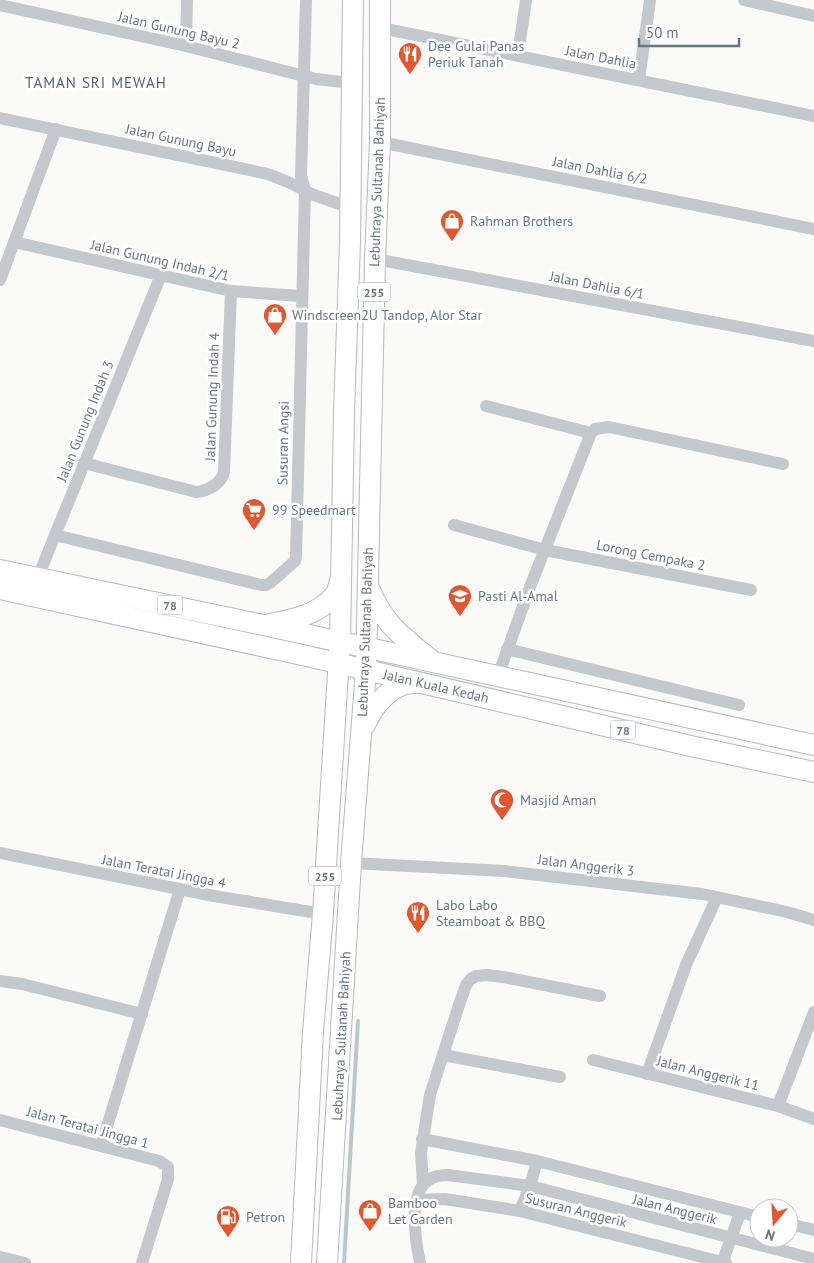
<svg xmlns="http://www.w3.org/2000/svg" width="814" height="1263" font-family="'PT Sans',sans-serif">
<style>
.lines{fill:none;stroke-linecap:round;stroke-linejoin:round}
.stream{stroke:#bbc7cb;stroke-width:4}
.primary-casing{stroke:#b5babe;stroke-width:22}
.minor{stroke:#c3c8cc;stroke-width:12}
.primary{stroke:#fff;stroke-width:20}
.labels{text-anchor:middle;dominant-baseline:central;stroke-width:5;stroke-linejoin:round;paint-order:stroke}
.shield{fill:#fff;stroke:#939fa8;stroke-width:1}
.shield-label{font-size:12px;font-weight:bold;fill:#657683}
.street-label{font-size:14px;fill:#657683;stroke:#fff}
.poi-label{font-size:14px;fill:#657683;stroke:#fff;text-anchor:start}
.neighbourhood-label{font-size:15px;letter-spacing:1px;fill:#57646e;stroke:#fff}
</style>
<rect width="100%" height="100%" fill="#fafaf8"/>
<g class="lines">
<polyline class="stream" points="344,1263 358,1021"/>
<g class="primary-casing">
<g id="primary">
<polyline points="0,570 263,625 814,745"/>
<path d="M369 588C385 626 401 635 431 660"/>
<polyline points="0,589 307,656 686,745 814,772"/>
<path d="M270 624C293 620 319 614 335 595 338 591 339 584 340 580"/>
<path d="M365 725C373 706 393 681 416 683"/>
<polyline points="301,1263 313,1032 323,914 340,641 344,412 350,241 353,0"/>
<polyline points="327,1263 351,863 366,670 375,259 380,142 380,0"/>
</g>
</g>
<g class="minor">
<polyline points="744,0 814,16"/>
<polyline points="0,5 186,46 316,79 351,83"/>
<polyline points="381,28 814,116"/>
<polyline points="186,46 187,0"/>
<polyline points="518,55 526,0"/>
<polyline points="639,80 650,0"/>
<polyline points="0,118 268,174 288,182 314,195 351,208"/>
<polyline points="380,142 814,229"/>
<polyline points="14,242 231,291 301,296"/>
<polyline points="375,259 814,341"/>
<polyline points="0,280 56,129"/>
<polyline points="486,406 591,433"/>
<path d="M84 463 196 492C208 491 221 484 224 472L231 291"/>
<polyline points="454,525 545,550 751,590"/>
<polyline points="55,535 261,585 266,585 270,583 295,561 296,557 305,190 301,176 306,0"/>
<polyline points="38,577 161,275"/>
<polyline points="507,649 739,705"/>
<polyline points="498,676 530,587 591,433 595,429 609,427 783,464"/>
<polyline points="0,853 214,896 323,914"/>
<polyline points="351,863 504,871 702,894 787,912 814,920"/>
<polyline points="0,981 22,984 142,1014"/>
<polyline points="443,1055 560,1077"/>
<polyline points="593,1060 778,1106 814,1119"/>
<polyline points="647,1074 686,965 717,897"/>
<polyline points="778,1106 814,1012"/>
<polyline points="0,1120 159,1161 168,1167 168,1179 142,1263"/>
<polyline points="422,1139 537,1161 759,1217"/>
<polyline points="101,1146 180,889"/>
<polyline points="423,1185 421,1153 430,1095 458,1008 466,985 471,979 476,976 487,975 503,977 600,996"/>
<polyline points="418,1200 445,1199 520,1211 726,1263"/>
<polyline points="520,1211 530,1186 537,1161"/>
<polyline points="789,1224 814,1230"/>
<polyline points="0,1257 25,1263"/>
<path d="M420 1263C416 1243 409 1202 423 1185 429 1177 439 1175 448 1175L530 1186 814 1259"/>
<polyline points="722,1263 740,1213"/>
</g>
<use href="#primary" class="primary"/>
</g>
<defs>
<g id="restaurant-pin" transform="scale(1.25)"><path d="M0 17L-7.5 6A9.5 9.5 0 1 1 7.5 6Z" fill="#e4572e" stroke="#fff"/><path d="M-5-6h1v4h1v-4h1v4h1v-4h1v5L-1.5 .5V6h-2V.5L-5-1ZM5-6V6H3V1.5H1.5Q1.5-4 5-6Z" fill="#fff"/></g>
<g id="shop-pin" transform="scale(1.25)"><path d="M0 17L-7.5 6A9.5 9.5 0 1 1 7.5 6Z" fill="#e4572e" stroke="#fff"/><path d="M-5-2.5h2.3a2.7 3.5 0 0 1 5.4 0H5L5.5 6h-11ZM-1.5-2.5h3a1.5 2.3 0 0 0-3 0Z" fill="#fff"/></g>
<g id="supermarket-pin" transform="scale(1.25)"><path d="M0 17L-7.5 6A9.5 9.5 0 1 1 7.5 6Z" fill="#e4572e" stroke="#fff"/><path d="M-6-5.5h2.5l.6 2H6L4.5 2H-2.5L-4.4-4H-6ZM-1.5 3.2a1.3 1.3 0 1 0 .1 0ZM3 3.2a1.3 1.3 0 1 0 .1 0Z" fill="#fff"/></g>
<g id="school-pin" transform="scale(1.25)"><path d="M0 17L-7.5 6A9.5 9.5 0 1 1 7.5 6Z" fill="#e4572e" stroke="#fff"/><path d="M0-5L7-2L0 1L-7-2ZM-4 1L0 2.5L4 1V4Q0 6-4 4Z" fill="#fff"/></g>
<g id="mosque-pin" transform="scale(1.25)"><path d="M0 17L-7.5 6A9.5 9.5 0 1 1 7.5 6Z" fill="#e4572e" stroke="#fff"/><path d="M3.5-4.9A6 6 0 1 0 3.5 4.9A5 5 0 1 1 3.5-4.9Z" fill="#fff"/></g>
<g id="fuel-pin" transform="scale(1.25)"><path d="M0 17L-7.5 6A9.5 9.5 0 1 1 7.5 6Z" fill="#e4572e" stroke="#fff"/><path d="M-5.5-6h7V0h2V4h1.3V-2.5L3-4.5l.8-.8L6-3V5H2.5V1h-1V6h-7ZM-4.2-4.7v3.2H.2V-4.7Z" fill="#fff"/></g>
</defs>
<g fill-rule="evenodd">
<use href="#restaurant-pin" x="410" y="54"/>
<use href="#shop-pin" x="452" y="221"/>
<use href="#shop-pin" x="275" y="315"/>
<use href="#supermarket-pin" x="254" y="510"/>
<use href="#school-pin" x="460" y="596"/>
<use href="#mosque-pin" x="502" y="800"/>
<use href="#restaurant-pin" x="418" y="913"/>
<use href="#shop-pin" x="370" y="1211"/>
<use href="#fuel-pin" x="228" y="1217"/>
</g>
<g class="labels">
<g class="shield">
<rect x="358" y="282.5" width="32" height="19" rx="4"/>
<rect x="157.5" y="595.5" width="25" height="19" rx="4"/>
<rect x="610.5" y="720.5" width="25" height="19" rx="4"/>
<rect x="309" y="866.5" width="32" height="19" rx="4"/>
</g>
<g class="shield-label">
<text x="374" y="292">255</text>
<text x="170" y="605">78</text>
<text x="623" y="730">78</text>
<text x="325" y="876">255</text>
</g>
<g class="street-label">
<text transform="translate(179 30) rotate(13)">Jalan Gunung Bayu 2</text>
<text transform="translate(601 57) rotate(11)">Jalan Dahlia</text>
<text transform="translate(181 140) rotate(12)">Jalan Gunung Bayu</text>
<text transform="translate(600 170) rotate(11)">Jalan Dahlia 6/2</text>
<text transform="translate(377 182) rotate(-88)">Lebuhraya Sultanah Bahiyah</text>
<text transform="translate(160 260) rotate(13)">Jalan Gunung Indah 2/1</text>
<text transform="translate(597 285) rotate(11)">Jalan Dahlia 6/1</text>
<text transform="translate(212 397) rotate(-88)">Jalan Gunung Indah 4</text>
<text transform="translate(85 421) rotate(-68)">Jalan Gunung Indah 3</text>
<text transform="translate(283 443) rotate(-89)">Susuran Angsi</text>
<text transform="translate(651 555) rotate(11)">Lorong Cempaka 2</text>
<text transform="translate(365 632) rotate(-88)">Lebuhraya Sultanah Bahiyah</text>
<text transform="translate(436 686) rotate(13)">Jalan Kuala Kedah</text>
<text transform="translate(586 865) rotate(7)">Jalan Anggerik 3</text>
<text transform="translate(164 871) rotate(11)">Jalan Teratai Jingga 4</text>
<text transform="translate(341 1036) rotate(-87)">Lebuhraya Sultanah Bahiyah</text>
<text transform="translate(708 1073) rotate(14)">Jalan Anggerik 11</text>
<text transform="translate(88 1127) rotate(15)">Jalan Teratai Jingga 1</text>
<text transform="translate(675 1209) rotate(14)">Jalan Anggerik</text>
<text transform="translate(576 1210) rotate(14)">Susuran Anggerik</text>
</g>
<g class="poi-label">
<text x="428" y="46">Dee Gulai Panas<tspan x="428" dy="16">Periuk Tanah</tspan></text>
<text x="470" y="221">Rahman Brothers</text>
<text x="292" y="315">Windscreen2U Tandop, Alor Star</text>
<text x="272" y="510">99 Speedmart</text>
<text x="478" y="596">Pasti Al-Amal</text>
<text x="520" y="800">Masjid Aman</text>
<text x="436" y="905">Labo Labo<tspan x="436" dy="16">Steamboat &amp; BBQ</tspan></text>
<text x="388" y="1203">Bamboo<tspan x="388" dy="16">Let Garden</tspan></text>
<text x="246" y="1217">Petron</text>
</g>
<g class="neighbourhood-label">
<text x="96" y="82">TAMAN SRI MEWAH</text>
</g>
</g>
<g transform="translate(774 1223) rotate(198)"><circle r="24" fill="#ffffff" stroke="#c1c8cd"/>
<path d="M0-4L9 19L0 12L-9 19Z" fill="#e4572e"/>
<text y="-8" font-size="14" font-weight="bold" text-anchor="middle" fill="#657683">N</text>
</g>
<path d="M639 38v8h100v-8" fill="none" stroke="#657683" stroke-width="2.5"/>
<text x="646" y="38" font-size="15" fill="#657683" stroke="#ffffff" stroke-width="4" paint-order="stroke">50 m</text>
</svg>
